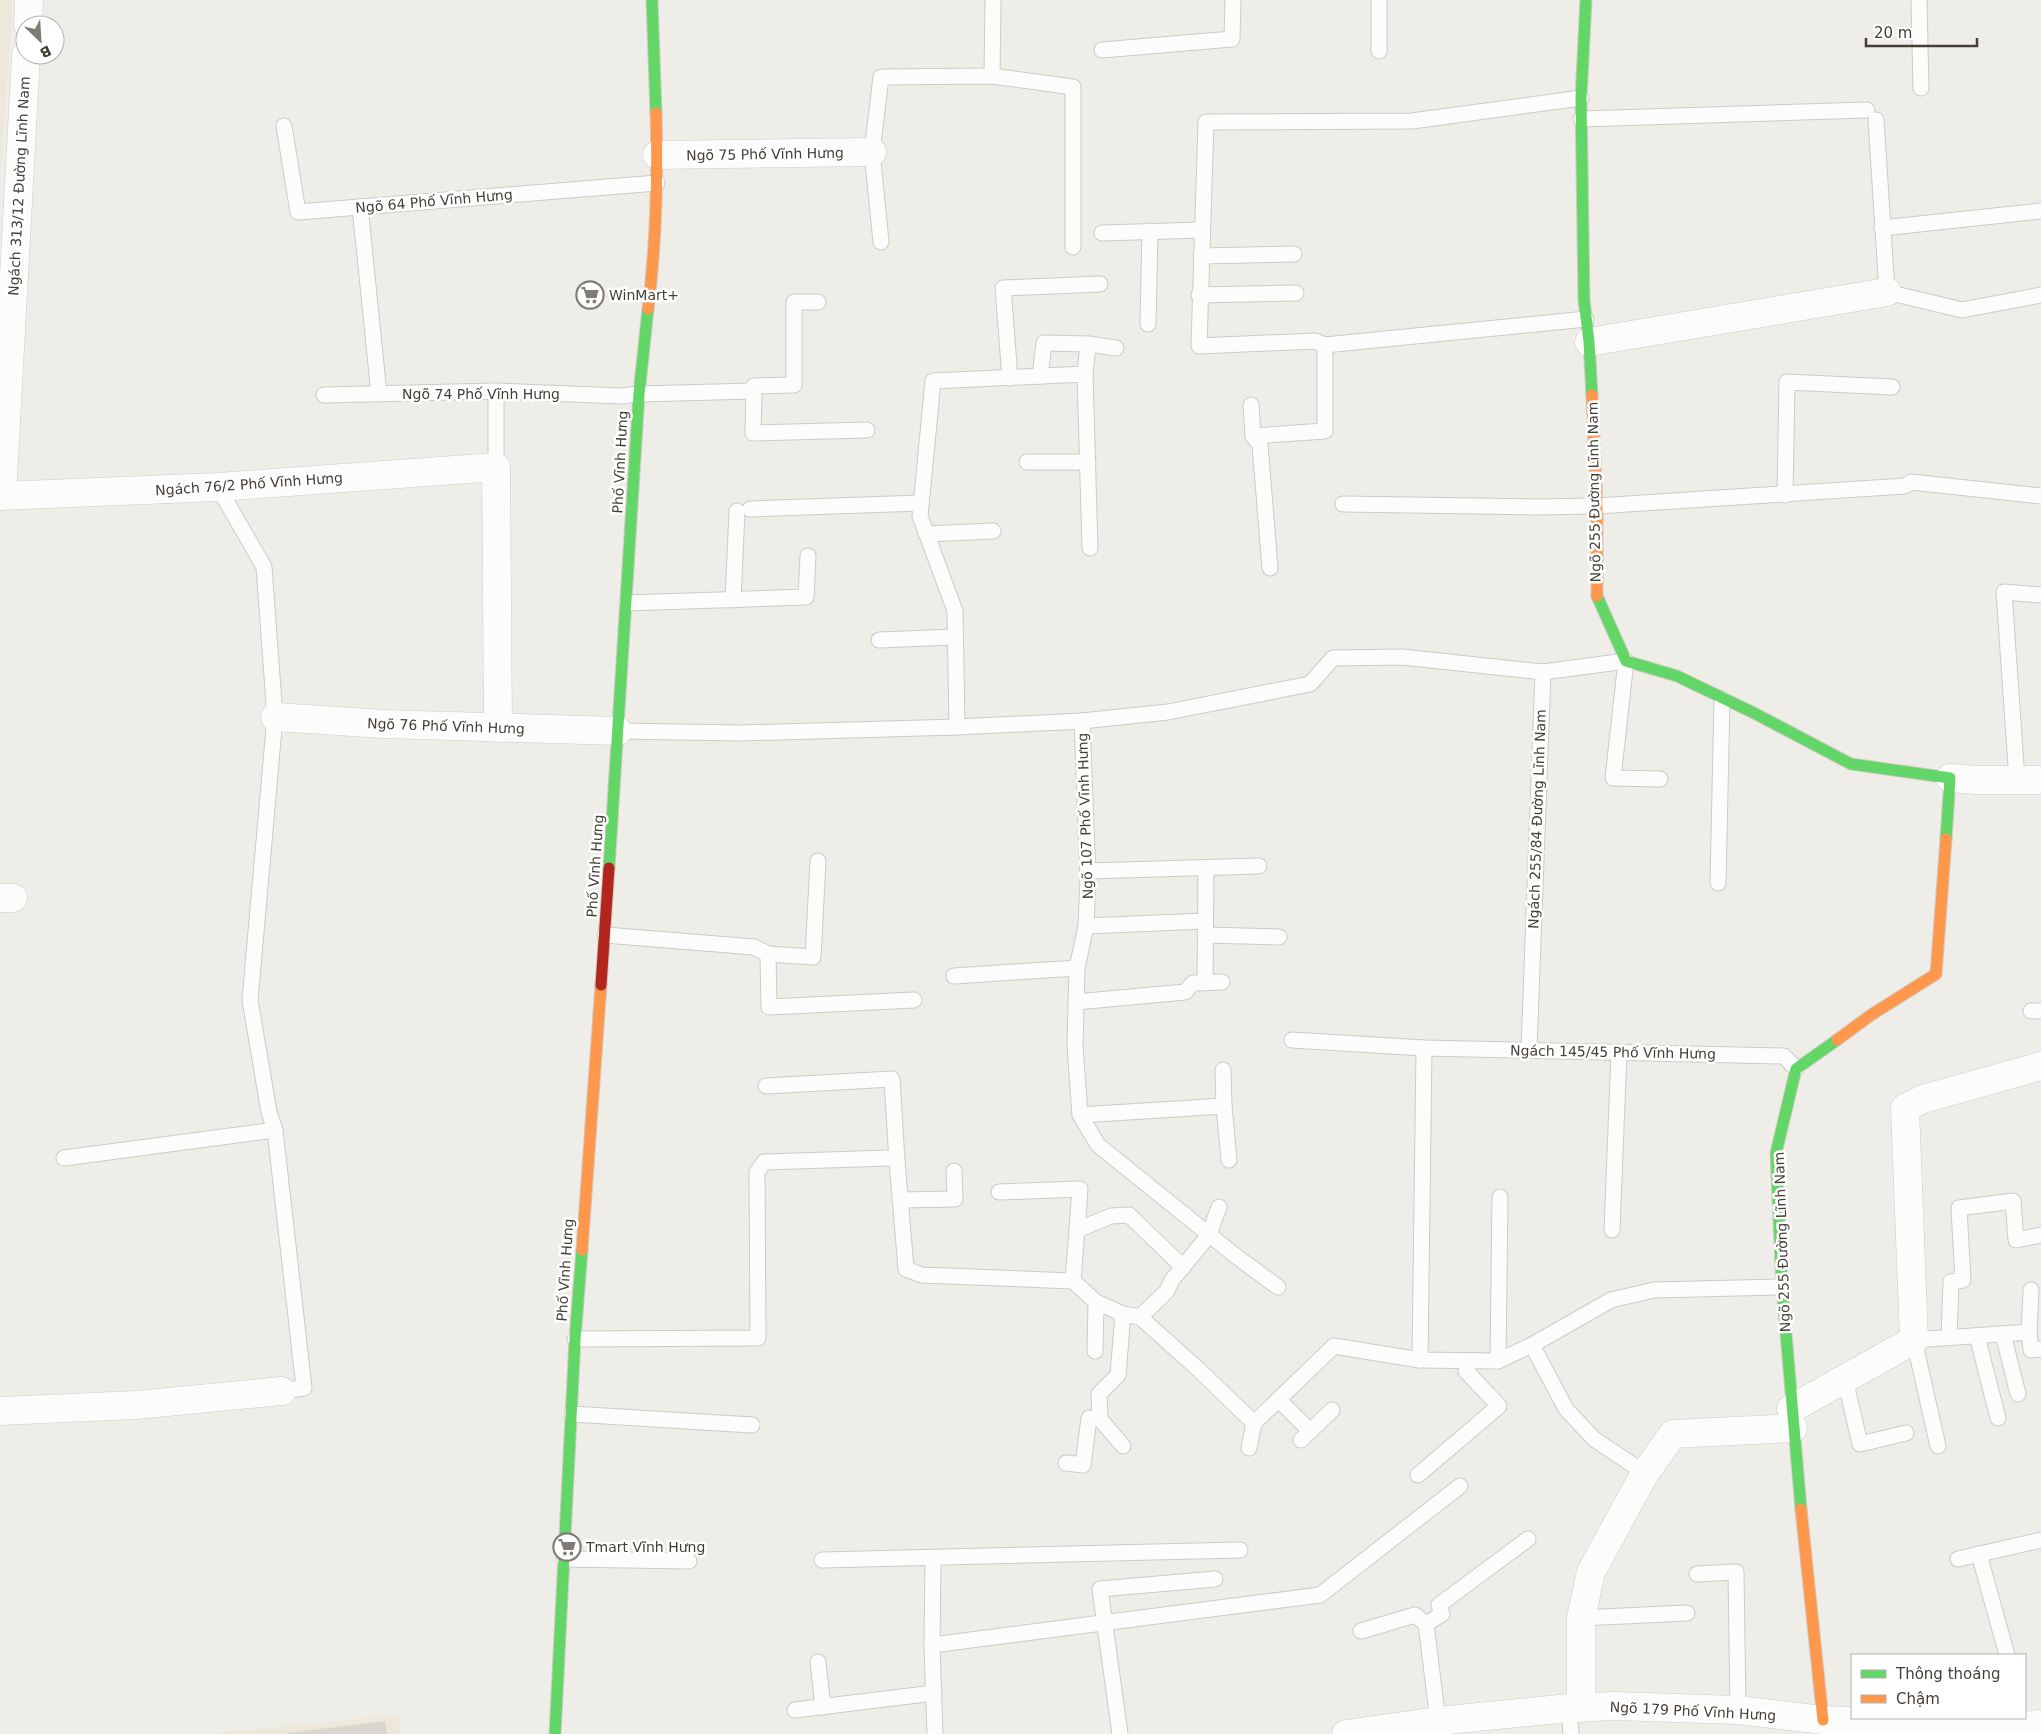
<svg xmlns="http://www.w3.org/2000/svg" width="2041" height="1734" font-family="'DejaVu Sans',sans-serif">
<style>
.education{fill:#ede8da}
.building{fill:#d9d6d0}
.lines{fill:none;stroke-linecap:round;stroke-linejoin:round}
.lane-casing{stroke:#cdcbc6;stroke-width:17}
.street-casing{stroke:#cdcbc6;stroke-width:29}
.fast-casing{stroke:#cecabf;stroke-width:13}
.slow-casing{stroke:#cecabf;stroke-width:13}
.jam-casing{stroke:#cecabf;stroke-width:13}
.lane{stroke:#fdfcfc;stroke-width:15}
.street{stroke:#fdfcfc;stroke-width:28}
.fast{stroke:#63d668;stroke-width:11}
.slow{stroke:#ff974d;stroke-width:11}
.jam{stroke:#b3261e;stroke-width:11}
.labels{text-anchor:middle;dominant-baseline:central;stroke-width:5;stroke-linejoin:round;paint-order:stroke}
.street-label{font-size:14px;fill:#443e35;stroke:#fff}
.poi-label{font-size:14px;fill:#443e35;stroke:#fff;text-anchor:start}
</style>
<rect width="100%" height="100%" fill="#efede8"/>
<g class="education">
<polygon points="0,0 13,0 0,177"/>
<polygon points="401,1715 400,1734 204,1734"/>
</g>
<polygon class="building" points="385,1721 387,1734 288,1734 288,1733"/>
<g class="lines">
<g class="lane-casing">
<g id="lane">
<polyline points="1919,0 1921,88"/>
<polyline points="1102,50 1232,39 1233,0"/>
<polyline points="1379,51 1379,0"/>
<polyline points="992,76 993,0"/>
<polyline points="1581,119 1867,110"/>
<polyline points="1876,120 1887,292 1962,310 2041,295"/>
<polyline points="284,126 298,212 657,183"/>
<polyline points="360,207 379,394"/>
<polyline points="1882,228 2041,211"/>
<polyline points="1102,233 1202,230"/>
<polyline points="881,242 872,152 881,77 992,76 1073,87 1073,247"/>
<polyline points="1201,256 1294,254"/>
<polyline points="1199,295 1296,293"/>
<polyline points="1148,324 1150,231"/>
<polyline points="1325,345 1315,341 1199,346 1206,122 1412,121 1581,98"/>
<polyline points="1085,374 1088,344"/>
<polyline points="1040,376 1044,343 1088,344 1116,348"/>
<polyline points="1010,378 1003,288 1100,284"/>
<polyline points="496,391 496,467"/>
<polyline points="754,391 754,386 794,385 794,302 818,302"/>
<polyline points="324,395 496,391 621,396 639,394 754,391 753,433 867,430"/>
<polyline points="1251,405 1253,436 1260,445 1270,568"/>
<polyline points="1253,436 1325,431 1325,345 1586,319"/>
<polyline points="1027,462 1088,462"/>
<polyline points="1785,495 1787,382 1892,387"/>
<polyline points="1343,504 1536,507 1597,506 1905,486 1911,482 2041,496"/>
<polyline points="750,509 921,503"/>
<polyline points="926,534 993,531"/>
<polyline points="733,600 737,511"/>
<polyline points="627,603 806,597 808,556"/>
<polyline points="879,640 955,637"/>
<polyline points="1082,721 1088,878 1086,926 1077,968 1075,1046 1080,1115 1098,1145 1237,1257 1278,1287"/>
<polyline points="957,727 955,611 920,516 933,381 1085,374 1090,548"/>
<polyline points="618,731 740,733 957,727 1082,721 1168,712 1310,684 1333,658 1402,657 1543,672 1626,661 1613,778 1660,779"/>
<polyline points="2017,780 2004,592 2041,595"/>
<polyline points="1088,871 1259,866"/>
<polyline points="1718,883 1722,699"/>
<polyline points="1086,926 1205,921"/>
<polyline points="605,935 754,947 768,954 813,957 818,861"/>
<polyline points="1205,935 1279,937"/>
<polyline points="768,954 769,1007 914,1000"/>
<polyline points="954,976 1077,968"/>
<polyline points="1205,983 1206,868"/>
<polyline points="1076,1002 1185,992 1193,983 1222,982"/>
<polyline points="2031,1011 2041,1011"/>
<polyline points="1292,1040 1424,1048 1784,1056 1796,1069"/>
<polyline points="1529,1050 1543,672"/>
<polyline points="1223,1070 1224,1106"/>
<polyline points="766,1086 892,1079 897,1161"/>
<polyline points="1080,1115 1224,1106 1229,1160"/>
<polyline points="275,1130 304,1388 282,1391"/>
<polyline points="64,1158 275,1130 269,1112 250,1000 275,717 264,567 218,487"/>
<polyline points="999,1192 1080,1189 1073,1281"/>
<polyline points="900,1200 955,1199 954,1171"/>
<polyline points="1077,1230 1111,1216 1129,1215 1183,1267"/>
<polyline points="1612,1230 1619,1052"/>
<polyline points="1140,1317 1167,1291 1172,1280 1209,1235 1219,1207"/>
<polyline points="2029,1332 2031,1350 2041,1349"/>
<polyline points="2003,1334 2018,1394"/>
<polyline points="1977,1336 1998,1418"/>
<polyline points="1949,1337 1951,1282 1963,1280 1959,1208 2013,1201 2016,1240 2041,1235"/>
<polyline points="575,1339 758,1338 757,1172 764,1162 890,1158 897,1161 906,1269 922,1275 1073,1281 1096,1302 1123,1314 1140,1317 1199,1370 1254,1423 1334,1346 1420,1360 1498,1361 1532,1345 1611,1300 1654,1290 1782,1287"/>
<polyline points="1532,1345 1566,1409 1594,1439 1645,1473"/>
<polyline points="1095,1351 1096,1302"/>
<polyline points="1420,1360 1424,1048"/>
<polyline points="1498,1361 1500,1197"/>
<polyline points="1845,1379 1860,1444 1906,1433"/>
<polyline points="1279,1400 1310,1431"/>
<polyline points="572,1414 752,1425"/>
<polyline points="1301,1440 1332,1410"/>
<polyline points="1123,1446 1100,1419 1099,1394 1118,1375 1123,1314"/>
<polyline points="1938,1446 1914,1340 2029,1332 2031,1290"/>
<polyline points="1249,1448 1254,1423"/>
<polyline points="1066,1463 1083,1465 1089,1418 1100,1419"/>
<polyline points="1418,1475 1499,1406 1466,1371 1470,1361"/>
<polyline points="1979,1554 2007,1655"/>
<polyline points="564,1559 689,1561"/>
<polyline points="933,1559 932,1645 935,1734"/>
<polyline points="1958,1559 2041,1540"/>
<polyline points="822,1560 1240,1550"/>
<polyline points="1697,1574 1736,1572 1738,1710"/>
<polyline points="1581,1618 1687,1613"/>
<polyline points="1361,1631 1415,1615 1426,1624"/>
<polyline points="932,1645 1320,1595 1460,1486"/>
<polyline points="818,1662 823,1707"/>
<polyline points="1569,1708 1571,1734"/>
<polyline points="795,1710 934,1693"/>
<polyline points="1438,1721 1426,1624 1442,1614 1439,1605 1528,1539"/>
<polyline points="1120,1734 1100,1589 1215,1579"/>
</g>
</g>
<g class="street-casing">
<g id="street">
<polyline points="28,25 29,0"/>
<polyline points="657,155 872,152"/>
<polyline points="1589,342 1887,292"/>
<polyline points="0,496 218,487 496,467 498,728"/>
<polyline points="2,496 26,55"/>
<polyline points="275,717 384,724 618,731"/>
<polyline points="1950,778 1977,780 2041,780"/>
<polyline points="0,898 13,898"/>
<polyline points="1791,1409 1914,1340 1905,1108 1923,1099 2041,1066"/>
<polyline points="0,1411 136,1405 282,1391"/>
<polyline points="1581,1708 1581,1618 1591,1572 1645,1473 1673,1434 1793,1428"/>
<polyline points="1346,1734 1438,1721 1569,1708 1614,1706 1738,1710 1823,1720 2012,1727 2041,1724"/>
</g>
</g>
<g class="fast-casing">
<g id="fast">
<polyline points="652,0 656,113"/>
<polyline points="1586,0 1581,98 1584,300 1589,342 1592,395"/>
<polyline points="1597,596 1626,661 1677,676 1754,713 1851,764 1950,778 1946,839"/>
<polyline points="609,868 639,394 648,309"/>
<polyline points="1801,1509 1782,1287 1776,1153 1796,1069 1837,1040"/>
<polyline points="555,1734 575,1339 582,1250"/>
</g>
</g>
<g class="slow-casing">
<g id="slow">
<path d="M648 309C656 244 658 179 656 113"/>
<polyline points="1592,395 1597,506 1597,596"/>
<polyline points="1837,1040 1871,1015 1936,974 1946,839"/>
<polyline points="582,1250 601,985"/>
<polyline points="1801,1509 1823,1720"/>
</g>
</g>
<g class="jam-casing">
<polyline id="jam" points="601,985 609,868"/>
</g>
<use href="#lane" class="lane"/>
<use href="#street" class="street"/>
<use href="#fast" class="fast"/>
<use href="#slow" class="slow"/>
<use href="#jam" class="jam"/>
</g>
<defs>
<g id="supermarket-ring" transform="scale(1.4375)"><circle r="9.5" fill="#fff" stroke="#807b74" stroke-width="1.5"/><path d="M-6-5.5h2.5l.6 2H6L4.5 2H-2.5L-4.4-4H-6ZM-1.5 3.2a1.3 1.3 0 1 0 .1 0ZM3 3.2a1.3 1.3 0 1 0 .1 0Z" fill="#807b74"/></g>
</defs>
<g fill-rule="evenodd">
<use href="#supermarket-ring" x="590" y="295"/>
<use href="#supermarket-ring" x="567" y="1547"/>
</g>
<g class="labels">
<g class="street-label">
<text transform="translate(765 154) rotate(-1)">Ngõ 75 Phố Vĩnh Hưng</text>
<text transform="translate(19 186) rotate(-87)">Ngách 313/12 Đường Lĩnh Nam</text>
<text transform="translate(434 201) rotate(-5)">Ngõ 64 Phố Vĩnh Hưng</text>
<text x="481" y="394">Ngõ 74 Phố Vĩnh Hưng</text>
<text transform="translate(620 462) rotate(-87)">Phố Vĩnh Hưng</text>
<text transform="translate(249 484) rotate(-4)">Ngách 76/2 Phố Vĩnh Hưng</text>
<text transform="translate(1594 492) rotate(-91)">Ngõ 255 Đường Lĩnh Nam</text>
<text transform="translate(446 726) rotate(2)">Ngõ 76 Phố Vĩnh Hưng</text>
<text transform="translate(1085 816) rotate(-92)">Ngõ 107 Phố Vĩnh Hưng</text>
<text transform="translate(1537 819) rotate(-88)">Ngách 255/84 Đường Lĩnh Nam</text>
<text transform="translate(595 866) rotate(-86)">Phố Vĩnh Hưng</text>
<text transform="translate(1613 1052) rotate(1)">Ngách 145/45 Phố Vĩnh Hưng</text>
<text transform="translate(1782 1242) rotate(-92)">Ngõ 255 Đường Lĩnh Nam</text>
<text transform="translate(565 1270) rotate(-86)">Phố Vĩnh Hưng</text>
<text transform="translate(1693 1711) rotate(3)">Ngõ 179 Phố Vĩnh Hưng</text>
</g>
<g class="poi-label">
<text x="609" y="295">WinMart+</text>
<text x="586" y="1547">Tmart Vĩnh Hưng</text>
</g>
</g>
<rect x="1851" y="1654" width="175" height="65" fill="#ffffff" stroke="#b4b2ae"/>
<rect x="1861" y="1670" width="25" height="8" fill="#63d668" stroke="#b4b2ae"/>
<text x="1896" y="1679" font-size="15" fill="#443e35">Thông thoáng</text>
<rect x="1861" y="1695" width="25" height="8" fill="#ff974d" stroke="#b4b2ae"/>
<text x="1896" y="1704" font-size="15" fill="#443e35">Chậm</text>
<g transform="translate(40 40) rotate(155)"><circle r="24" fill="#ffffff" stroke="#b4b2ae"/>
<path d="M0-4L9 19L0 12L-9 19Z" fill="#807b74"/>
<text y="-8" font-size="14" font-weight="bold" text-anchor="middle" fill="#443e35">B</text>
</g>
<path d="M1866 38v8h111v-8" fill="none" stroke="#443e35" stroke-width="2.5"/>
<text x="1874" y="38" font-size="15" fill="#443e35" stroke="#ffffff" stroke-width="4" paint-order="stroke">20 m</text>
</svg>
